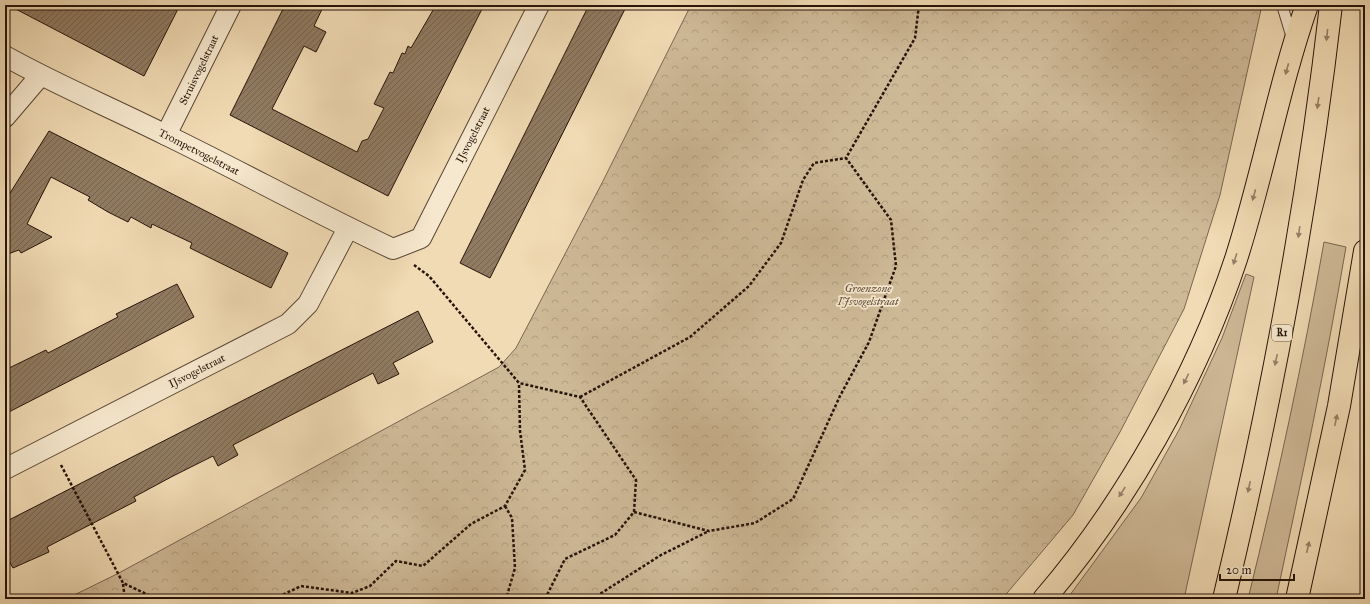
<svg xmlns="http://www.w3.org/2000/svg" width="1370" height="604" font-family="'IM FELL Great Primer',serif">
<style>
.green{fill:#ceb997;stroke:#7a6650}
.forest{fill:url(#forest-crowns);stroke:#7a6650}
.building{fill:url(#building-hatch);stroke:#261409}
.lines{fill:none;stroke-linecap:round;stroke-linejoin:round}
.service-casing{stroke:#594634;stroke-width:12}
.minor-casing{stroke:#594634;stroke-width:22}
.motorway-casing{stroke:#261409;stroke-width:24}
.path{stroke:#261409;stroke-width:2.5;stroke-dasharray:3 2;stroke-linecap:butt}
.service{stroke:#f6e8ce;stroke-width:10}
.minor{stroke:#f6e8ce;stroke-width:20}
.motorway{stroke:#f1dbb4;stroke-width:22}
.oneway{fill:#968167}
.labels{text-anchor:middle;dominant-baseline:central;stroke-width:3.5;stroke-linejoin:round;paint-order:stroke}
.shield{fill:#f6e8ce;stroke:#645444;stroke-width:1}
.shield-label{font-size:10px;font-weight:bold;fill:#261409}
.street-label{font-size:11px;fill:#261409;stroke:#f6e8ce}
.park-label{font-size:11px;font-style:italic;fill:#614e3b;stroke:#f6e8ce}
</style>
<defs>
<pattern id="forest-crowns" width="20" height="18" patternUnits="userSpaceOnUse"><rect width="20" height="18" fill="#ceb997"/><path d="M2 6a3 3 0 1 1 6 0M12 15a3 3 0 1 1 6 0" fill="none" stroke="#b19e81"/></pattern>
<pattern id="building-hatch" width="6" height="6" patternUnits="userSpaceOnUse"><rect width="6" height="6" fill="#907b62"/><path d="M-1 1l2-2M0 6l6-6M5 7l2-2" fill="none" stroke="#75644f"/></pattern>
</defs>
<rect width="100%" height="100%" fill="#f1dbb4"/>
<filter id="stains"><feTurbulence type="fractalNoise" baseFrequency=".005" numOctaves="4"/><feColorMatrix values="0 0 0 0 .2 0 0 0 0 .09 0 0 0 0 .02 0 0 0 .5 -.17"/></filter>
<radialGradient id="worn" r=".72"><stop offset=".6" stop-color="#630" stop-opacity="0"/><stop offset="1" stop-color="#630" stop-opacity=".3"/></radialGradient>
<g class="green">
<path d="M1324 242 1346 247C1326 365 1301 482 1276 599H1248C1277 481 1303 362 1324 242Z"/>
<polygon points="1246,274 1254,277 1184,599 1067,599 1141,498 1179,430 1222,338"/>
</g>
<polygon class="forest" points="691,5 1262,5 1220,195 1184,309 1120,432 1073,515 1002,599 66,599 117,574 499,367 516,348 602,183"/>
<g class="building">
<polygon points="8,5 180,5 144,76"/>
<polygon points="285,5 324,5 314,26 326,32 316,52 304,46 272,109 357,152 362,141 368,139 384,108 374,104 390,72 393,73 402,53 405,54 408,46 411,48 436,5 484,5 388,196 230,115"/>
<polygon points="589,5 627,5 490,278 460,263"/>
<polygon points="49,131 288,253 271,288 190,248 192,243 152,224 151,228 131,217 128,222 108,212 88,200 90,197 51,177 27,224 52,237 21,253 19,250 5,255 5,201"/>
<polygon points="177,284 194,317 5,414 5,370 46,350 48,353 118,317 116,314"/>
<polygon points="418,311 433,342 393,363 399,374 378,384 373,373 233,445 238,455 218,466 213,456 173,476 134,497 136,501 47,547 49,552 13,568 5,554 5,522"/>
</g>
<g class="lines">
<g class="service-casing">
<polyline id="service" points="1282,5 1292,38"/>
</g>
<g class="minor-casing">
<g id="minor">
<path d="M5 56C57 85 112 108 166 135 242 172 316 213 393 249L421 238 539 5"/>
<polyline points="5,117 40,76"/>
<polyline points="166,135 231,5"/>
<polyline points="5,469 288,324 308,304 348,228"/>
</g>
</g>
<g class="motorway-casing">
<g id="motorway">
<path d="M1044 599C1125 505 1197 377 1236 259 1263 175 1278 88 1307 5"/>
<path d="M1224 599C1271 403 1308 205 1331 5"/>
<polyline points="1297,599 1339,406 1365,251"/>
</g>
</g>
<g class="path">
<polyline points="414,265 429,276 519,383 580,397 636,480 634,512"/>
<polyline points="580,397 690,337 749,286 781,243 803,180 814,163 846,158"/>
<polyline points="61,465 123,583 157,599"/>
<polyline points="505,506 512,518 515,568 506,599"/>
<polyline points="123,584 125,599"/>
<polyline points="274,599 301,586 352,593 370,586 396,561 423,566 471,524 505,506 525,470 520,431 519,383"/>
<polyline points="545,599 565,559 615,535 634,512 709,531 755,523 793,499 840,396 869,342 896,266 891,220 846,158 915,38 919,5"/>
<polyline points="592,599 661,555 709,531"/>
</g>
<use href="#service" class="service"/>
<use href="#minor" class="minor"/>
<use href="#motorway" class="motorway"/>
</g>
<defs><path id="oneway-solid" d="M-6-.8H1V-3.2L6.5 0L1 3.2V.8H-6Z"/></defs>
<g class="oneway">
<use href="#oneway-solid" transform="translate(1327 35) rotate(96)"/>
<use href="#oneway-solid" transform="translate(1287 69) rotate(105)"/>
<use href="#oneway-solid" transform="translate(1318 103) rotate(98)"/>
<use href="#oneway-solid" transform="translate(1254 195) rotate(105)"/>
<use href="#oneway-solid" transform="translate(1299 232) rotate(98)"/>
<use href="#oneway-solid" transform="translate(1235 259) rotate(108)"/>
<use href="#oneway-solid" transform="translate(1276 360) rotate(102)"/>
<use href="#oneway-solid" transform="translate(1186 379) rotate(116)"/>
<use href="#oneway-solid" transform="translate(1336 420) rotate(-78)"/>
<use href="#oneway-solid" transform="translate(1249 487) rotate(102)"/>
<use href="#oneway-solid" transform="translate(1122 492) rotate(123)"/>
<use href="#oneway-solid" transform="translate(1308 547) rotate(-77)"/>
</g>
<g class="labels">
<rect class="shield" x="1272" y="325" width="20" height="16" rx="3"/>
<g class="shield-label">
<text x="1282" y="333">R1</text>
</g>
<g class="street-label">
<text transform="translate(199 70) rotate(-64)">Struisvogelstraat</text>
<text transform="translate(473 135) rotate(-63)">IJsvogelstraat</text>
<text transform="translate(199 152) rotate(27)">Trompetvogelstraat</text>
<text transform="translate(197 371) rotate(-27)">IJsvogelstraat</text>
</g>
<g class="park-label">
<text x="868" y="288">Groenzone<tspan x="868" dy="13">IJsvogelstraat</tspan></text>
</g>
</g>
<rect width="1370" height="604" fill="none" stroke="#f1dbb4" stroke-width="20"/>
<rect x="6" y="6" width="1358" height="592" fill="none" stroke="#261409" stroke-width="2"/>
<rect x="10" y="10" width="1350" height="584" fill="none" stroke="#261409"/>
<path d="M1220 574v6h74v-6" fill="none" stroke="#261409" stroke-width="2"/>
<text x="1226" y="574" font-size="12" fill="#261409" stroke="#f6e8ce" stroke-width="3" paint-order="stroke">20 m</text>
<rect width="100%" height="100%" filter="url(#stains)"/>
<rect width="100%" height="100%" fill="url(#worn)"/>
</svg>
